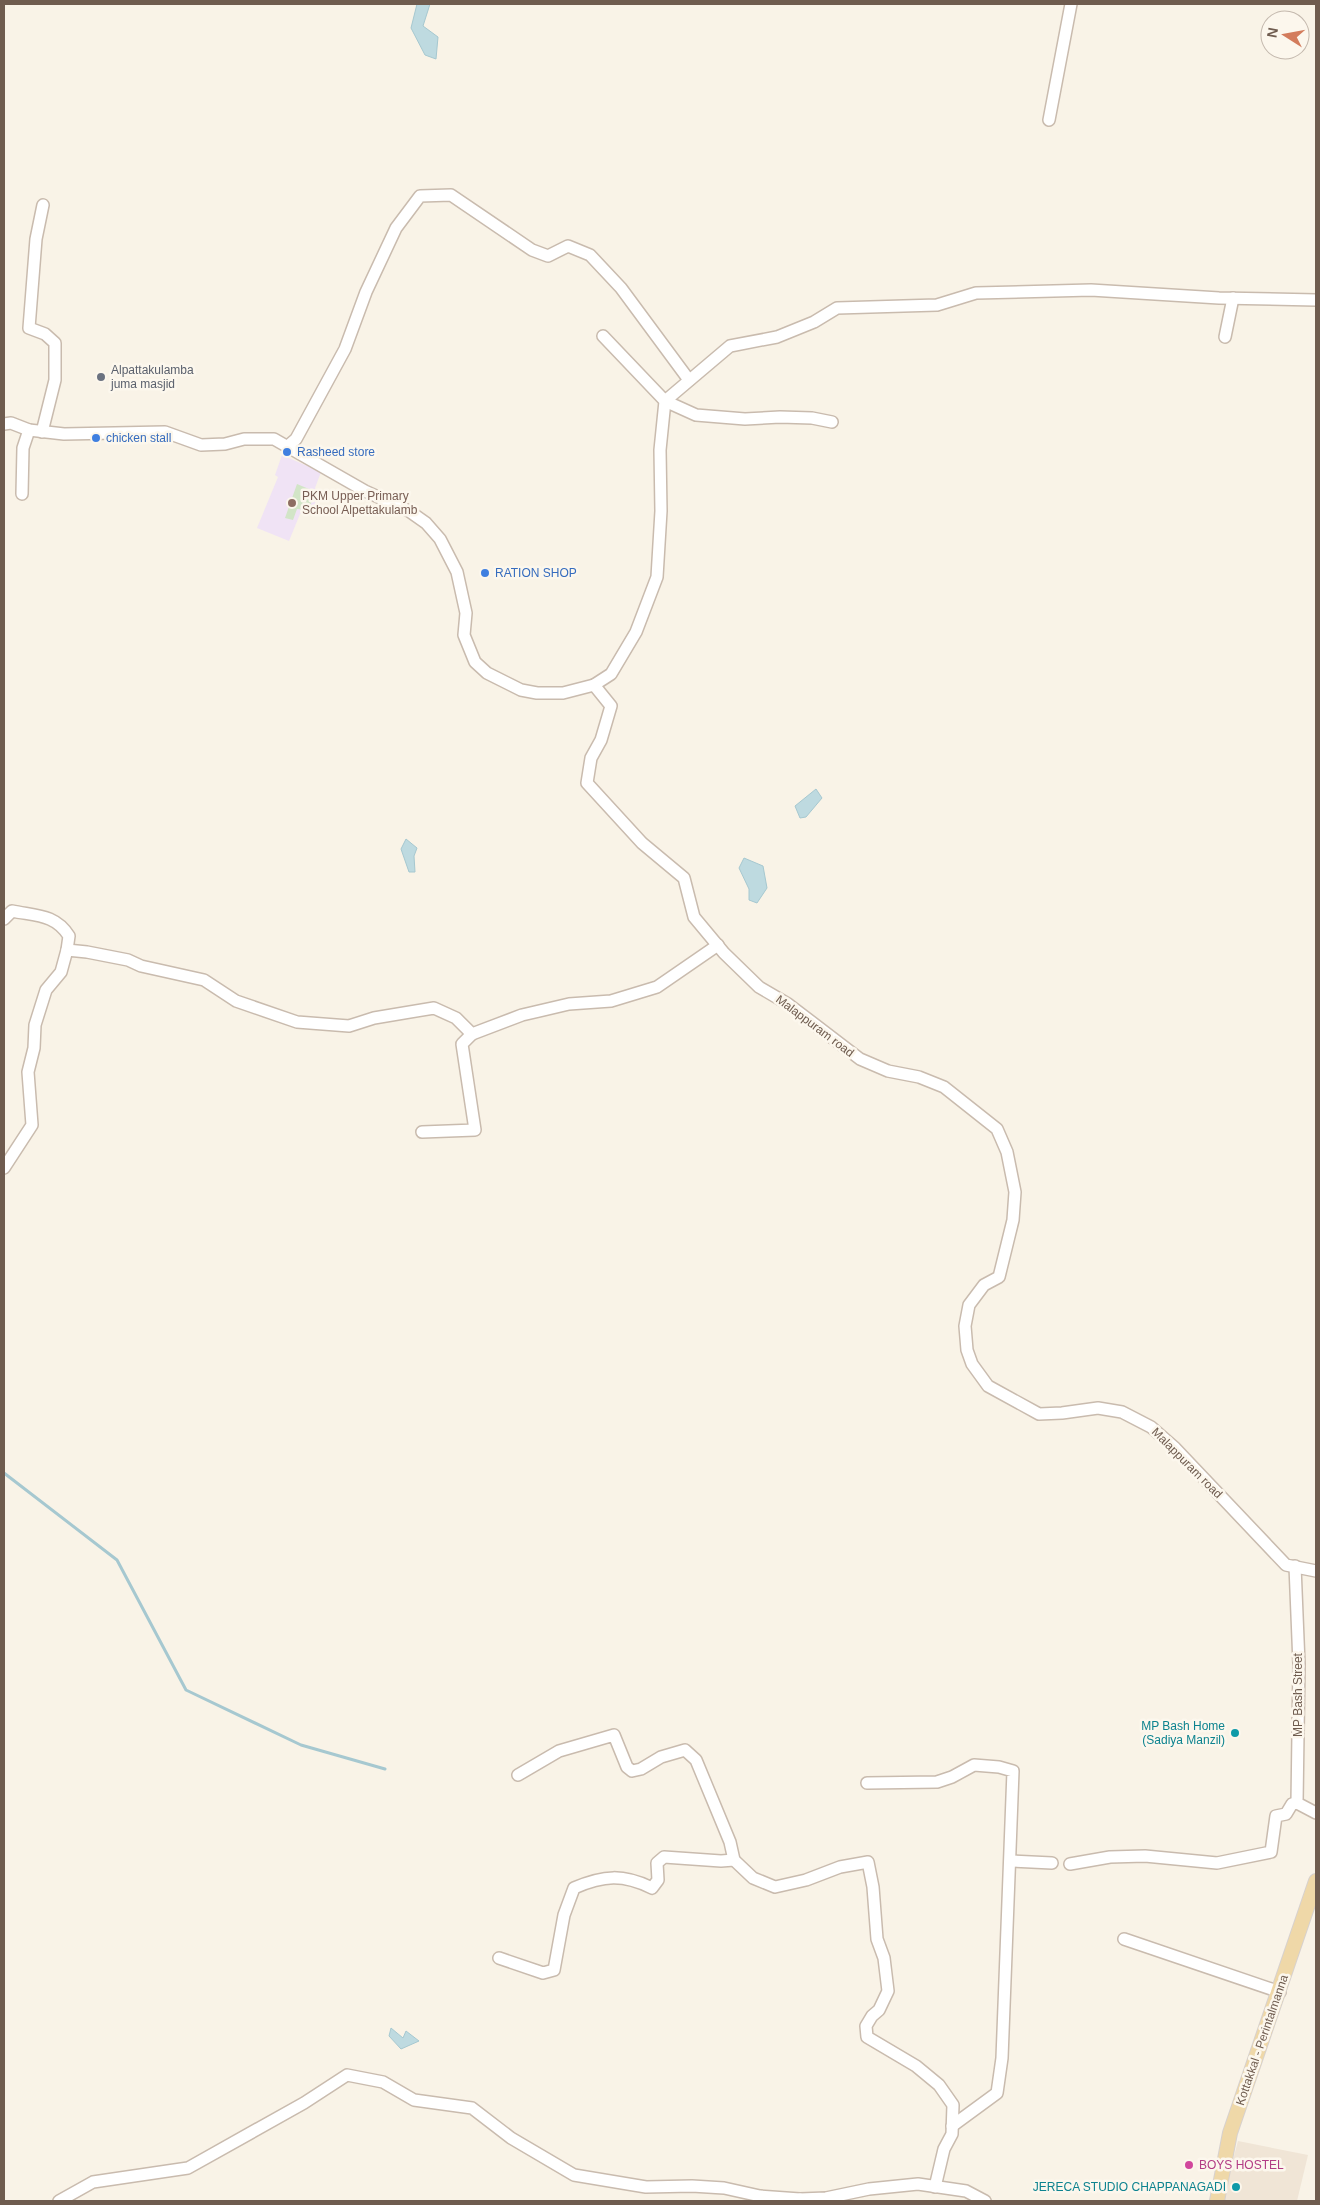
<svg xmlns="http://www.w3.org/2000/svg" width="1320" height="2205" font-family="Arial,sans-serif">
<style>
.residential{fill:#f0e5d6}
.education{fill:#f0e3f5}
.green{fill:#d2e5c7}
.water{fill:#bedae0;stroke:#a6c8d0}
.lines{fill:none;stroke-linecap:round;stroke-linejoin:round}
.stream{stroke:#a6c8d0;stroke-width:3}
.minor-casing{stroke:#c9bbae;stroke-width:14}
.major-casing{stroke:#d7d1ce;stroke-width:16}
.minor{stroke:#fff;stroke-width:11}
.major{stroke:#efd8a8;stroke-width:14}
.worship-dot{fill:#6b7280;stroke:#fcf7ed;stroke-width:2}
.shop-dot{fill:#3f7fe0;stroke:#fcf7ed;stroke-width:2}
.education-dot{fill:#8d6e63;stroke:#fcf7ed;stroke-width:2}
.culture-dot{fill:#0f9aa8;stroke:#fcf7ed;stroke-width:2}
.hotel-dot{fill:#d1479c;stroke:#fcf7ed;stroke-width:2}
.labels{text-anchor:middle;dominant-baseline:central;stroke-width:5;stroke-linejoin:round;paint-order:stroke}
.worship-label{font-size:12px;fill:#5b616d;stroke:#fcf7ed;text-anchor:start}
.shop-label{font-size:12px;fill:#366cbe;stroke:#fcf7ed;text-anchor:start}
.education-label{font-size:12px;fill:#785e54;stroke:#fcf7ed;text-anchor:start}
.street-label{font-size:12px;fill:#6f5c4f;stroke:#fcf7ed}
.culture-label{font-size:12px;fill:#0d838f;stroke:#fcf7ed;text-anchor:end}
.hotel-label{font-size:12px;fill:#b23c85;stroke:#fcf7ed;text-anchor:start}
</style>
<rect width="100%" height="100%" fill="#f9f3e7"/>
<polygon class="residential" points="1238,2141 1308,2155 1297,2201 1222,2201"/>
<polygon class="education" points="282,455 321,472 315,488 320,492 310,515 300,514 289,541 257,528 278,477 275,475"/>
<polygon class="green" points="297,484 316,492 308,510 297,509 293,520 285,518"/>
<g class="water">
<polygon points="417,4 430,4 423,26 438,37 436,59 425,55 411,28"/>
<polygon points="816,789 822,798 806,817 800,818 795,806"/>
<polygon points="406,839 417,848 414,856 415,872 409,872 401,849"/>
<polygon points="744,858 763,866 767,888 757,903 749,900 749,889 739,868"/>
<polygon points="391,2028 403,2038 406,2031 419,2041 401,2049 389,2036"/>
</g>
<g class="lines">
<polyline class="stream" points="4,1473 117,1560 186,1690 301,1745 385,1769"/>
<g class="minor-casing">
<g id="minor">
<polyline points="1049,120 1071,4"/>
<polyline points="1225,337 1233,298"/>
<polyline points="832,422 812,418 780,417 745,419 696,415 665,401 730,346 777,337 814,322 837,308 937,305 976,293 1091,290 1219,298 1316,300"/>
<polyline points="4,424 11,423 29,430 64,434 165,432 201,445 225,444 244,439 274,439 365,491 409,511 426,523 440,539 457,572 466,613 464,635 475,662 487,673 521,690 537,693 563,693 594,685 611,706 601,740 591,758 587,783 642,843 684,878 694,917 724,953 759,987 788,1004 860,1059 888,1071 919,1077 944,1087 997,1129 1007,1152 1015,1192 1013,1220 999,1277 984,1285 969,1305 965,1326 967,1350 972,1364 988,1386 1039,1414 1062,1413 1098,1408 1122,1412 1151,1427 1175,1448 1286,1565 1316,1571"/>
<polyline points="42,432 55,380 55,343 45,334 29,328 36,239 43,205"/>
<polyline points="288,446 296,439 345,349 366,292 396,228 420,196 451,195 532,250 548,256 568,246 590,255 621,288 689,380"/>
<polyline points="22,494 23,448 29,430"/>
<polyline points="594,685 611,674 636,632 657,577 661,511 660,450 665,401 603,336"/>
<path d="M4 919 12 911C36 916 55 914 69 936L67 950"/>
<polyline points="422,1132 475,1130 462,1044 472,1034"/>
<polyline points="4,1168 32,1125 28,1072 34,1048 35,1025 46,990 61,972 67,950 87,952 128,960 141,966 204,980 236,1001 297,1022 349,1026 374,1018 434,1008 456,1018 472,1034 522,1015 569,1004 611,1001 657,987 718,945"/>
<polyline points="1295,1566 1299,1664 1297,1803 1316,1813"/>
<polyline points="518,1775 559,1751 614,1735 627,1767 632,1771 641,1769 661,1757 685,1750 696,1760 730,1842 734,1860 753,1878 775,1887 806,1880 840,1867 868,1862 873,1887 877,1939 884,1958 888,1991 879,2010 872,2016 866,2026 867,2037 916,2066 939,2085 953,2105 952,2134 944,2149 935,2187"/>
<polyline points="867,1783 937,1782 952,1777 974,1765 999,1767 1013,1771 1002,2058 997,2093 952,2126"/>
<polyline points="1011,1861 1052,1863"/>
<polyline points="1070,1864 1110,1857 1145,1856 1217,1863 1271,1852 1276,1816 1286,1814 1292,1804 1297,1803"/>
<polyline points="1124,1939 1280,1992"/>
<path d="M499 1958 543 1973 554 1970 564 1915 574 1888C604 1875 623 1874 652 1888L658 1880 657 1863 664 1857 721 1861 734 1860"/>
<polyline points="800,2199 826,2198 869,2189 918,2184 966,2191 985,2201"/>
<polyline points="59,2201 93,2182 188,2168 304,2103 347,2075 383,2082 414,2100 472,2108 511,2138 574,2175 646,2187 692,2186 724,2188 760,2196 800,2199 799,2201"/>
</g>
</g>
<g class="major-casing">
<polyline id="major" points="1217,2201 1230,2133 1316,1881"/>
</g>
<use href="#minor" class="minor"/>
<use href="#major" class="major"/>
</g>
<circle class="worship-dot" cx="101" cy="377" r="5"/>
<g class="shop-dot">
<circle cx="96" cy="438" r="5"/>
<circle cx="287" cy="452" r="5"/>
<circle cx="485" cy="573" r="5"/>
</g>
<circle class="education-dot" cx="292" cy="503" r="5"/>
<g class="culture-dot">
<circle cx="1235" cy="1733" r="5"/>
<circle cx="1236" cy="2187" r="5"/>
</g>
<circle class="hotel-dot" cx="1189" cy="2165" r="5"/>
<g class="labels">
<g class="worship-label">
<text x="111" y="370">Alpattakulamba<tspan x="111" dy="14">juma masjid</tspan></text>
</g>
<g class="shop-label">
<text x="106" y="438">chicken stall</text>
<text x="297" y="452">Rasheed store</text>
<text x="495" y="573">RATION SHOP</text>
</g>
<g class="education-label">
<text x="302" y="496">PKM Upper Primary<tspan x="302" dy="14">School Alpettakulamb</tspan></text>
</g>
<g class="street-label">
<text transform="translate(815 1026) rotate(37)">Malappuram road</text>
<text transform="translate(1187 1463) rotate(45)">Malappuram road</text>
<text transform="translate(1298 1695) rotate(-90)">MP Bash Street</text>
<text transform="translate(1262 2040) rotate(-71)">Kottakkal - Perintalmanna</text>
</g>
<g class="culture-label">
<text x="1225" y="1726">MP Bash Home<tspan x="1225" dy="14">(Sadiya Manzil)</tspan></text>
<text x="1226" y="2187">JERECA STUDIO CHAPPANAGADI</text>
</g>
<g class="hotel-label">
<text x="1199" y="2165">BOYS HOSTEL</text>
</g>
</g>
<rect width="1320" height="2205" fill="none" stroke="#6f5c4f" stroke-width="10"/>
<g transform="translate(1285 35) rotate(281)"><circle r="24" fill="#fcf7ed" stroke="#c4b9ae"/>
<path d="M0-4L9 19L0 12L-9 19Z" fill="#d37c5c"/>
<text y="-8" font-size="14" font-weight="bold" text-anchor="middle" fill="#6f5c4f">N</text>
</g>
</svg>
